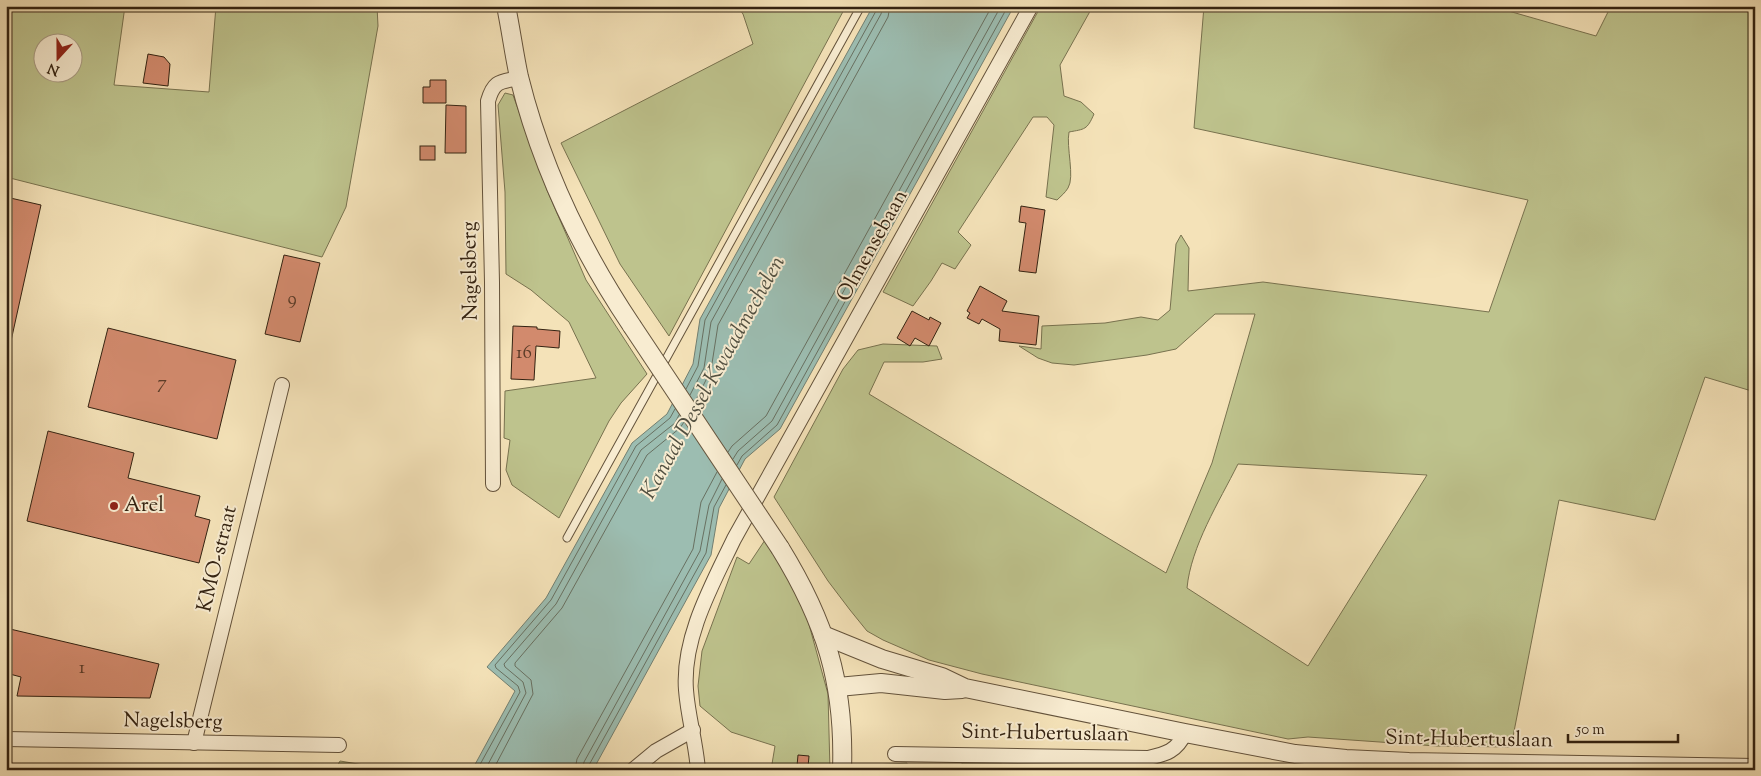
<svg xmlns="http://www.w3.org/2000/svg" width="1761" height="776" font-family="'Sorts Mill Goudy',serif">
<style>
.green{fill:#bec38d;stroke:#78724f;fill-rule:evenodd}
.water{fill:#9cbdb1;stroke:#727f71}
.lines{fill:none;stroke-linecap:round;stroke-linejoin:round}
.shore{stroke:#687061;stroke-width:1}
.building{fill:#d28a6d;stroke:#321}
.service-casing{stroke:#63523b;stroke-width:9}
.minor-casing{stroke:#63523b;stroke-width:16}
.tertiary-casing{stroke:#63523b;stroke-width:20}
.service{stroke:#f8ecd1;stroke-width:7}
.minor{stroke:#f8ecd1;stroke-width:14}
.tertiary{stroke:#f8ecd1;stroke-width:18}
.tertiary-bridge-casing{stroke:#63523b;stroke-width:20;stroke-linecap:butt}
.tertiary-bridge{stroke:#f8ecd1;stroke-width:18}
.poi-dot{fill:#8f2418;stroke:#f8ecd1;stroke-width:2}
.labels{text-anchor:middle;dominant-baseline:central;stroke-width:4;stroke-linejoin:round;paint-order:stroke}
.number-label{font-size:19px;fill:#5b3c28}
.street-label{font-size:21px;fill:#321;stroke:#f8ecd1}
.poi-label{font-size:21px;fill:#321;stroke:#f8ecd1;text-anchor:start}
.water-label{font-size:22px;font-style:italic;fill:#525041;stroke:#f8ecd1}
</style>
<rect width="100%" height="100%" fill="#f4e2b8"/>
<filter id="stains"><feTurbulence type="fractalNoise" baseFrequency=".004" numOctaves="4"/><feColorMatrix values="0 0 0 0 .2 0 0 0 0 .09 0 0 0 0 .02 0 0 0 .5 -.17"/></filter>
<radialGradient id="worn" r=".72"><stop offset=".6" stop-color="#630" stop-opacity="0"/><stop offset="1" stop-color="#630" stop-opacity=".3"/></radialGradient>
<g class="green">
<path d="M6 6H125L114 85 209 92 216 6H377L378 26 346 207 322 257 6 177ZM42 42H72V72H42Z"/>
<polygon points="737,6 846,6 669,336 620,264 561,143 753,44 743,14"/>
<path d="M1041 6H1093L1060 65 1064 96 1081 102 1094 114C1087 130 1085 129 1069 132 1066 147 1075 177 1068 188 1065 193 1061 196 1057 200L1046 197 1054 125 1047 117H1033L958 232 971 245 955 269 942 263 931 281 913 306 883 292Z"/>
<path d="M1204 6H1491L1596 36 1611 6H1755V392L1705 377 1655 520 1559 500 1511 747 1437 746 1308 737 1288 739 982 674 929 660 883 640 867 631 850 610 828 581 774 497 843 369 858 350 883 344 937 346 942 359 923 362H884L869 394 1166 573 1212 463 1255 314H1215L1176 349 1147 355 1074 365 1052 363 1038 358 1019 346 1041 349 1042 326 1105 323 1141 317 1158 320 1170 310 1176 244 1181 235 1189 248 1188 291 1263 282 1489 312 1528 200 1194 128ZM1238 464 1427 475 1308 666 1187 588C1191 546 1219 502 1238 464Z"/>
<polygon points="505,93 513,95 547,190 586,280 647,374 621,403 609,421 559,518 512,485 506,470 510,440 504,438 505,391 596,378 569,322 531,290 506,274 505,192 498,105"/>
<polygon points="765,540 785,567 804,606 828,694 830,770 771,770 775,746 731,732 700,706 698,686 702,651 737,557 749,564"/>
<polygon points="340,761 376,767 382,770 335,770"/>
<polygon points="907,763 907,770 858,770 859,766"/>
<rect x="962" y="763" width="39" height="7"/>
</g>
<polygon class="water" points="873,6 1014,6 780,429 745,459 719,508 711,555 593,770 472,770 515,691 487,667 546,598 632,443 667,414 693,364 700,319"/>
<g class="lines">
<g class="shore">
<polyline points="686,389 698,366 705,320 876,11 877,6"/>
<polyline points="690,395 704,368 711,322 881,14 883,6"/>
<polyline points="695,402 711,370 718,325 888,17 890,6"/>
<polyline points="728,452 732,446 766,416 992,6"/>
<polyline points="733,459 738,451 772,421 1001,6"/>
<polyline points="737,465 742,456 777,425 1008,6"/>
<polyline points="477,770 520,692 518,686 496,668 495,665 551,600 636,446 670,418 675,409"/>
<polyline points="485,770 526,693 523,682 505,667 504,664 556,604 641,450 675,423 679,415"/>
<polyline points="493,770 533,694 531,680 515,666 515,663 562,608 647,455 680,428 684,422"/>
<polyline points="575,770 577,759 693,549 701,502 717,472"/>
<polyline points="582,770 584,762 700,551 709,505 722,479"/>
<polyline points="589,770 589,765 706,553 714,507 726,485"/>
</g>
</g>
<g class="building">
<polygon points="148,54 164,57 170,64 168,86 143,83"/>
<polygon points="430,80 446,80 446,103 423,103 423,87 430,87"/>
<polygon points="446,105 466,106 466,153 445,153"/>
<rect x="420" y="146" width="15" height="14"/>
<polygon points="6,197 41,205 11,341 6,341"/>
<polygon points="1021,206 1045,210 1036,273 1019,271 1026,223 1019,222"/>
<polygon points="284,255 320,263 300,342 265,334"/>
<polygon points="980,286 1007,301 1002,311 1039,316 1036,345 999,341 1000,329 982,319 979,324 967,318 970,313 967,311"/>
<polygon points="912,311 929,320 930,317 941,323 929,346 915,338 910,346 897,338"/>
<polygon points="513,326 537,327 537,329 560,331 559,348 536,346 534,380 511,379"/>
<polygon points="108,328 236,360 217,439 88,407"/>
<polygon points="48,431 134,453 128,478 200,496 195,516 210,520 199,563 27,521"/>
<polygon points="10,629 159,664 150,698 17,696 21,677 6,673 6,644"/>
<polygon points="798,755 809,756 808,767 797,766"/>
</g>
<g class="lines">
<g class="service-casing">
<polyline id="service" points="567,538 861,6"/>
</g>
<g class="minor-casing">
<g id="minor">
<path d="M493 484 492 282 488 101C494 80 500 82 520 78"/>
<polyline points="6,739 339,745"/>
<polyline points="194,743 282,385"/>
<path d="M895 754 1148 758C1166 754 1177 751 1185 733"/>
<polyline points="633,770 656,751 693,730"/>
<path d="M698 770C696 743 688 717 686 690 682 638 712 585 734 539L1031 6"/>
</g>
</g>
<g class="tertiary-casing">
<g id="tertiary">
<path d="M506 6C511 30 514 54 519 77 541 166 581 250 632 326"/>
<path d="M780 548C825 621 845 683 842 770"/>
<polyline points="823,635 882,659 942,677 965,688 1185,733 1295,754 1346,759 1409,762 1755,768"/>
<polyline points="838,687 881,683 945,690 962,689"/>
</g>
</g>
<use href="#service" class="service"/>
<use href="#minor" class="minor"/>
<use href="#tertiary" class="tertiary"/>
<g class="tertiary-bridge-casing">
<polyline id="tertiary-bridge" points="632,326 780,548"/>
</g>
<use href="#tertiary-bridge" class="tertiary-bridge"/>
</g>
<circle class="poi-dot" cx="114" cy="506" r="5"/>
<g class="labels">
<g class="number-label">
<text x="292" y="299">9</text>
<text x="524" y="353">16</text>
<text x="162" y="383">7</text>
<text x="82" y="668">1</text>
</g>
<g class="street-label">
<text transform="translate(873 246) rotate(-61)">Olmensebaan</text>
<text transform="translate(471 271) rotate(-91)">Nagelsberg</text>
<text transform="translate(218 559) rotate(-76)">KMO-straat</text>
<text transform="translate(173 722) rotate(1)">Nagelsberg</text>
<text transform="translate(1045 734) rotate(1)">Sint-Hubertuslaan</text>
<text transform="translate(1469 740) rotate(1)">Sint-Hubertuslaan</text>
</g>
<g class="poi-label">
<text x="124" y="506">Arel</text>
</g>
<g class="water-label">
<text transform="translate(714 378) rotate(-61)">Kanaal Dessel-Kwaadmechelen</text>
</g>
</g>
<rect width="1761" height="776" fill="none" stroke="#f4e2b8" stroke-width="25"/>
<rect x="8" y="8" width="1746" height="761" fill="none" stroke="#321" stroke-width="2.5"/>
<rect x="12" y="12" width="1736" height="751" fill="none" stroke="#321"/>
<g transform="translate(58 58) rotate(201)"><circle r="24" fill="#f8ecd1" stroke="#a99b84"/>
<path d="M0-4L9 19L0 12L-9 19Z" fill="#8f2418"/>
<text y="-8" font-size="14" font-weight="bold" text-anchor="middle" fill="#332211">N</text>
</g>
<path d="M1568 734v8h110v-8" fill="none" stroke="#332211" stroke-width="2.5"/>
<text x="1576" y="734" font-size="15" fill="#332211" stroke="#f8ecd1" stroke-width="4" paint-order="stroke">50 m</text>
<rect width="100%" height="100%" filter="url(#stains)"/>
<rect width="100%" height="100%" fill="url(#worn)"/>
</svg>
